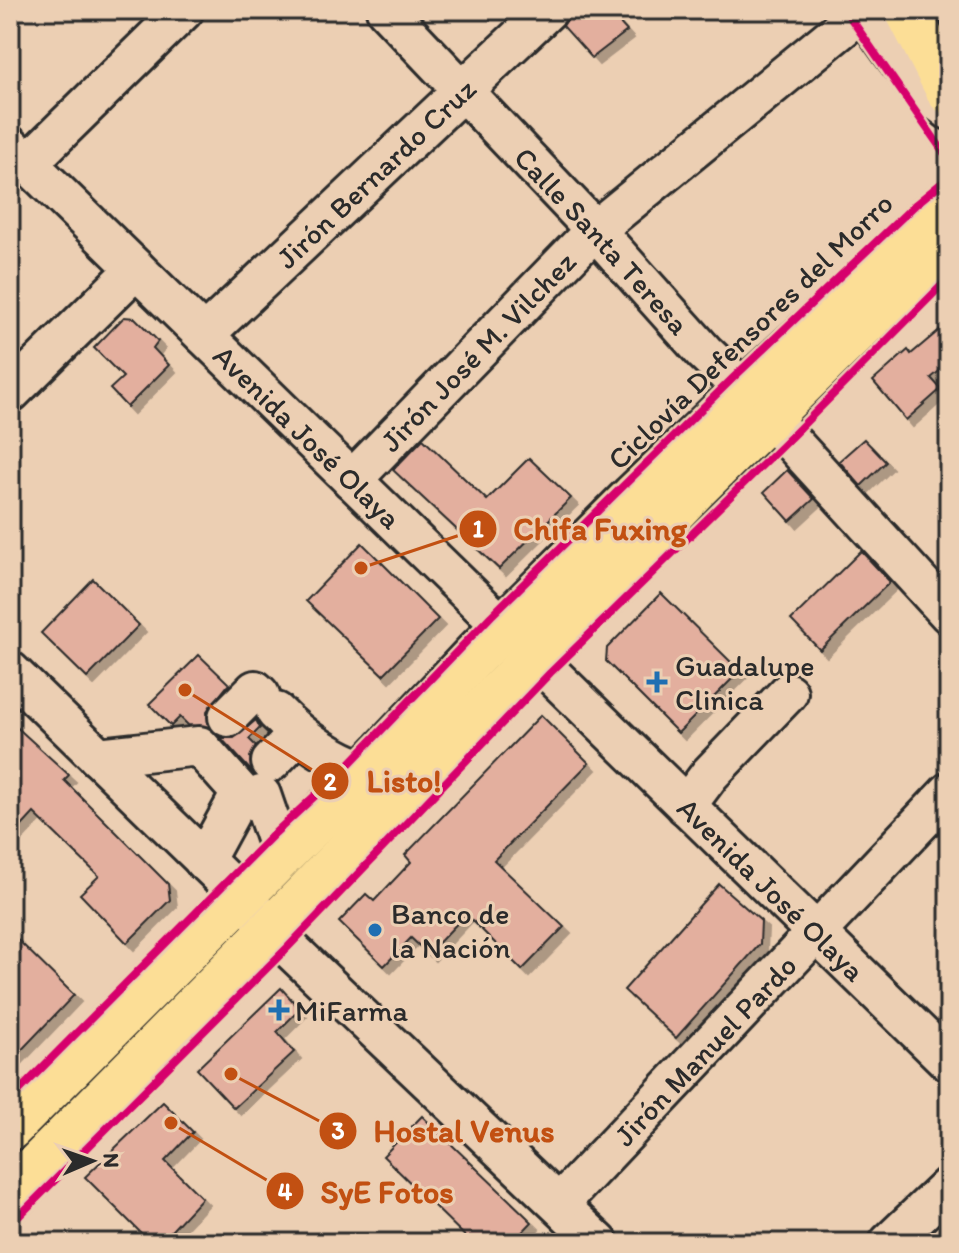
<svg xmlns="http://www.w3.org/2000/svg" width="959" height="1253" font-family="Itim,sans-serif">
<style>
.building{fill:#e3af9e;stroke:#2b2b2b;stroke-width:2;filter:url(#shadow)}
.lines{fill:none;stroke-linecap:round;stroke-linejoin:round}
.minor-casing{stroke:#2b2b2b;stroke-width:44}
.major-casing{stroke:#2b2b2b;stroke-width:50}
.minor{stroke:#eccfb3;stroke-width:38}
.major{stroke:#fcde96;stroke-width:44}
.cycleway-casing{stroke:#eccfb3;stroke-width:13}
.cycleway{stroke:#d6006c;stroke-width:8}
.poi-dot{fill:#1f6fb2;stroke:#eccfb3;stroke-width:3}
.labels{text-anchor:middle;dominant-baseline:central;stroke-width:6;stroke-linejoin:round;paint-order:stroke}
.street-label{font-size:30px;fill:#2b2b2b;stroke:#eccfb3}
.poi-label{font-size:30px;fill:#2b2b2b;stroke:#eccfb3;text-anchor:start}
.leader{fill:none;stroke:#c25012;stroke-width:3}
.callout-dot{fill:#c25012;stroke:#eccfb3;stroke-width:3}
.mark-label{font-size:24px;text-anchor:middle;font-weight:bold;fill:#fff}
.callout-label{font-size:32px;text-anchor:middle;font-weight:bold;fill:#c25012;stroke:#eccfb3;stroke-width:6;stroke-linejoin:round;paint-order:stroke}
</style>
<defs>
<filter id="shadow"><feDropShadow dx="7" dy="7" stdDeviation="0" flood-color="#0004"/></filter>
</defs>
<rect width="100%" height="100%" fill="#eccfb3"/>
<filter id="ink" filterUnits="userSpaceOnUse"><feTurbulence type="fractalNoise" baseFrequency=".0125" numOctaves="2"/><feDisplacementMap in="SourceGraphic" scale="16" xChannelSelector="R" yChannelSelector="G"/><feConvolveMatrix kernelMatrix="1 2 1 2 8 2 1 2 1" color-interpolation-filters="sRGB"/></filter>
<g filter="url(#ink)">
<g class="building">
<polygon points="573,10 608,10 627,31 592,58 563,26"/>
<polygon points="124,317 135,318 158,341 153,348 169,365 127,407 110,389 123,377 94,348"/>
<polygon points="949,322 949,363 931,378 941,389 906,420 873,381 908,350 911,354"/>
<polygon points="423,439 487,500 529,458 571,498 499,569 393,470"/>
<polygon points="864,439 886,462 861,486 839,461"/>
<polygon points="787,470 814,499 790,521 764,492"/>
<polygon points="362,543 438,619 383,675 306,601"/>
<polygon points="861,551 890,582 820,650 791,620"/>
<polygon points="93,579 139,625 87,678 41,633"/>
<polygon points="661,593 740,671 678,733 606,661 607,648"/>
<polygon points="199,655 229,684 207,711 209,727 188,725 180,717 171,726 149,704"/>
<polygon points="541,715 589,763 494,860 564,927 522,970 466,914 428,954 411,938 384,966 339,922 366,894 374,901 411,862 405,855"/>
<polygon points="256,720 260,728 249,739 256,746 250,757 253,773 221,738 234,738"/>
<polygon points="10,721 69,775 64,780 168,884 170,900 127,943 80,894 99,876 34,813 10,839"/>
<polygon points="719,884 761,921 760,944 676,1038 624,990"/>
<polygon points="10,932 74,995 10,1062"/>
<polygon points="281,988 300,1009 277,1032 294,1052 234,1108 197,1069"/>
<polygon points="163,1102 193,1132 165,1161 202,1198 160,1243 151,1243 85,1177"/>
<polygon points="422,1116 532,1222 512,1243 472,1243 383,1156"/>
</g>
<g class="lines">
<g class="minor-casing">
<g id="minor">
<path id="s1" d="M386 10 595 230 704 352 745 391 949 614"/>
<path d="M863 10C888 46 912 85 949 110"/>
<path id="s2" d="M10 146 949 1062"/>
<polyline points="28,163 184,10"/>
<path id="s3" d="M204 335 548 10"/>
<polyline points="10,393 136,269"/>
<path id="s4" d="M352 480 595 230 863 11"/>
<polyline points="10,671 240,895 288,947 599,1243"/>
<path d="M276 712C301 738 331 759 366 771"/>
<polyline points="228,717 255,690 260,695"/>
<polyline points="98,757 199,746 241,793 204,861"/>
<polyline points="271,762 298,734"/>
<polyline points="261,795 281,853"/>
<polyline points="686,806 710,774 788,693"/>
<path id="s5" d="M559 1204 949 792"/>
<polyline points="889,1243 949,1186"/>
</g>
</g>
<g class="major-casing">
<g id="major">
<polyline points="907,10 949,92"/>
<polyline points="10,1128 366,771 478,652 634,496 725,409 949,203"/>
<polyline points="10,1193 307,893 696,488 949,240"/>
</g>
</g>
<use href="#minor" class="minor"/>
<use href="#major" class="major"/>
<g class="cycleway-casing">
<g id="cycleway">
<polyline points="845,10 949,160"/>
<polyline points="10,1100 275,833 348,765 491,616 733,378 916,204 949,177"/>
<polyline points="10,1225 288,947 550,673 789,439 949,278"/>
</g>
</g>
<use href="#cycleway" class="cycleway"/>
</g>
</g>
<g class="poi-dot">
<path d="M653 670h8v8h8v8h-8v8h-8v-8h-8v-8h8z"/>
<circle cx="375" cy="930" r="8"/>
<path d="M275 998h8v8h8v8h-8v8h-8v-8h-8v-8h8z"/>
</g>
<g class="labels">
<g class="street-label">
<text stroke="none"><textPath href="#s3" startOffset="236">Jirón Bernardo Cruz</textPath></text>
<text stroke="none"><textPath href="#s1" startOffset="316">Calle Santa Teresa</textPath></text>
<text transform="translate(750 331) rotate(-44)">Ciclovía Defensores del Morro</text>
<text stroke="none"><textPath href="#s4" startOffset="180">Jirón José M. Vilchez</textPath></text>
<text stroke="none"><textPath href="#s2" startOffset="416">Avenida José Olaya</textPath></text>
<text stroke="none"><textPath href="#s2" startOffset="1064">Avenida José Olaya</textPath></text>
<text stroke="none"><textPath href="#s5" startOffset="212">Jirón Manuel Pardo</textPath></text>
</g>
<g class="poi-label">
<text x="675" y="665">Guadalupe<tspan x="675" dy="34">Clinica</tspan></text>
<text x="391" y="913">Banco de<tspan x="391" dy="34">la Nación</tspan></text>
<text x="295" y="1010">MiFarma</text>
</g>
</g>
<path class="leader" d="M361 568L478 529M185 690L330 781M231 1074L338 1131M171 1123L285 1191"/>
<g class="callout-dot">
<circle cx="361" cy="568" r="8"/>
<circle cx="185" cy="690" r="8"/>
<circle cx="231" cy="1074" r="8"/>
<circle cx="171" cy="1123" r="8"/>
<circle cx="478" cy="529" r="20"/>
<circle cx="330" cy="781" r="20"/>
<circle cx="338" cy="1131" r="20"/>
<circle cx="285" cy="1191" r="20"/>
</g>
<g class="mark-label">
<text x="478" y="537">1</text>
<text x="330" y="790">2</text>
<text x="338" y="1139">3</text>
<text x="285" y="1200">4</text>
</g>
<g class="callout-label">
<text x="600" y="540">Chifa Fuxing</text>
<text x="404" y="792">Listo!</text>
<text x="464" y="1142">Hostal Venus</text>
<text x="387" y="1203">SyE Fotos</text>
</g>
<rect width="959" height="1253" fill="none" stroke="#eccfb3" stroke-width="40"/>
<rect x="20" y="20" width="919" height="1213" fill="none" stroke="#2b2b2b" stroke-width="3" filter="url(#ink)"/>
<g transform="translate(92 1161) rotate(88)" stroke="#eccfb3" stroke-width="6" paint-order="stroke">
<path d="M0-6L14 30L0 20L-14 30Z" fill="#2b2b2b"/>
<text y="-12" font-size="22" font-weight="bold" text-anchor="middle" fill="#2b2b2b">N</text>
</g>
</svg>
